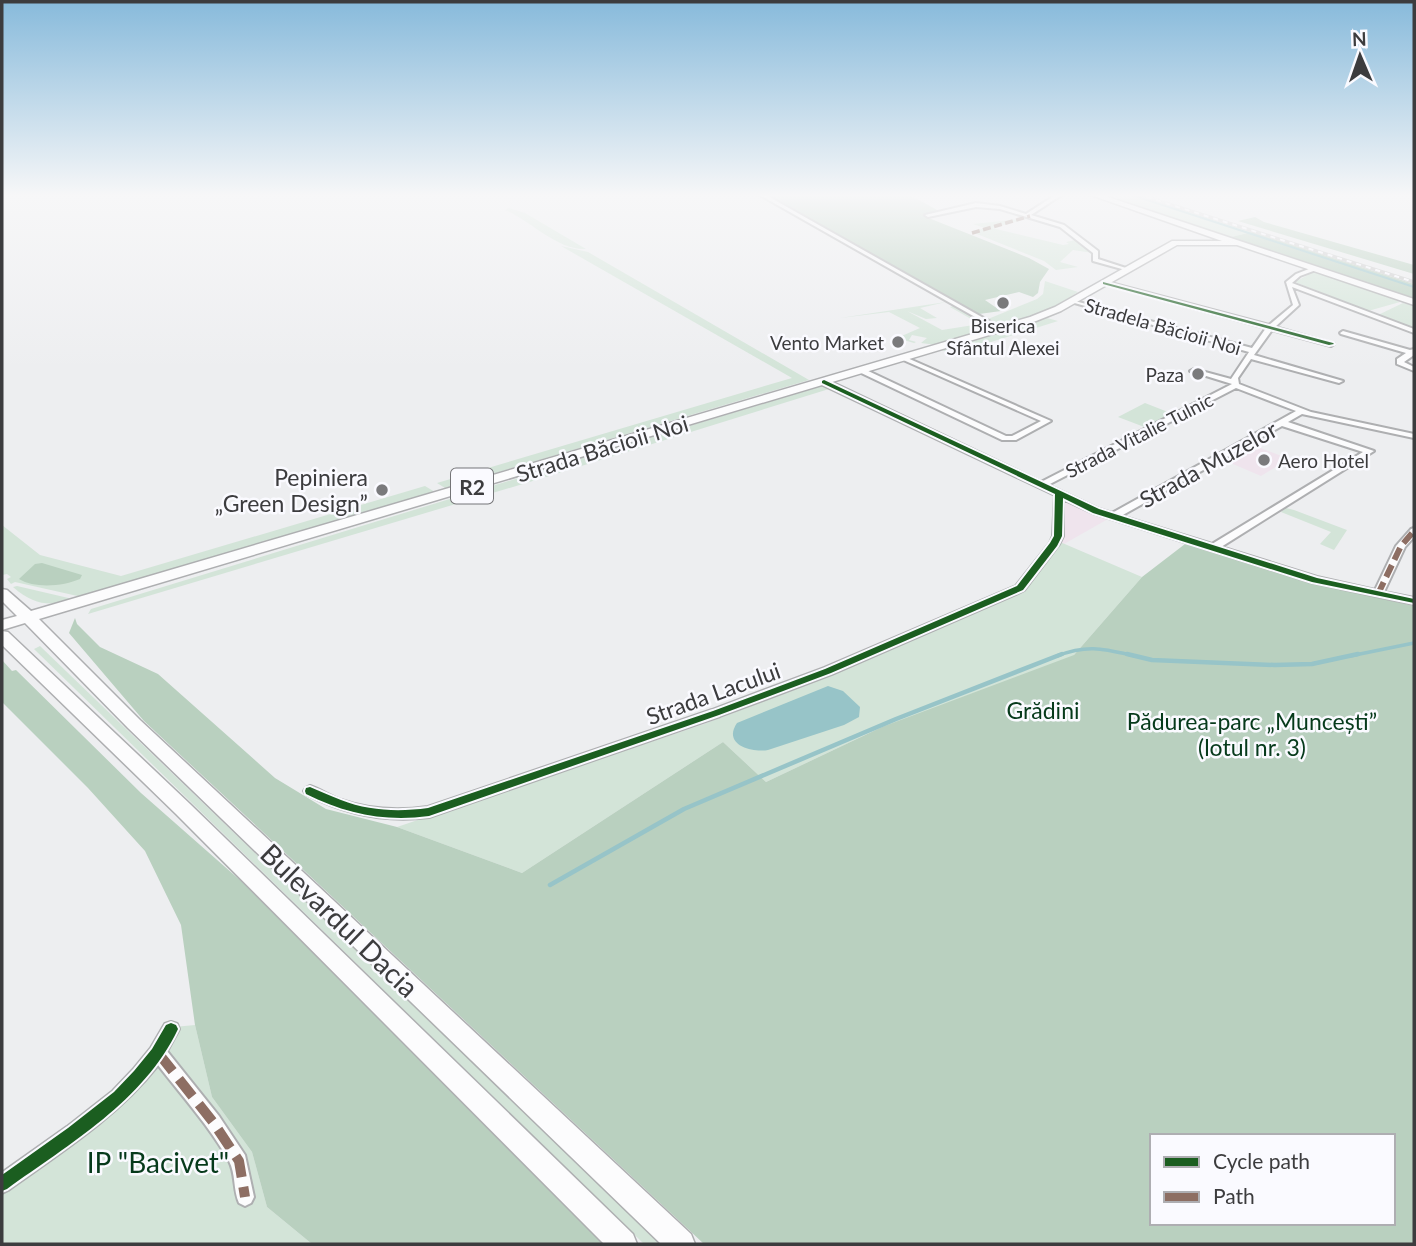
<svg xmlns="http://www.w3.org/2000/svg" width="1416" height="1246" font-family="Lato,sans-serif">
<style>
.commercial{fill:#efe4ed}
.green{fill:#d3e4d8}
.forest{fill:#b9d0bf;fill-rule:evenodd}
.water{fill:#97c4c8}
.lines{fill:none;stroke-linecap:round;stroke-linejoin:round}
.stream-far2{stroke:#97c4c8;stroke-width:2}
.stream-far1{stroke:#97c4c8;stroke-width:3.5}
.stream{stroke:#97c4c8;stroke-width:4.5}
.minor-casing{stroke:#aeafb1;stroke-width:4}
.primary-casing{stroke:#aeafb1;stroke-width:3}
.minor{fill:#fcfcfd;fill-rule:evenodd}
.primary{fill:#fcfcfd;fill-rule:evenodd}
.rail-casing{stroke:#cccdcd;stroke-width:3.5}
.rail{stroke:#fafaff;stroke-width:2;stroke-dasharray:5;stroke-linecap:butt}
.quiet-far2{stroke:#8d6e63;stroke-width:3.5;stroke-dasharray:8 3.5;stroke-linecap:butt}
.quiet-far1{stroke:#8d6e63;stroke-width:6;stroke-dasharray:13 6;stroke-linecap:butt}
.quiet{stroke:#8d6e63;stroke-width:10;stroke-dasharray:22 10;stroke-linecap:butt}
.cycleway-casing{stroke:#fafaff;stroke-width:4}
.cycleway{fill:#1b5e20;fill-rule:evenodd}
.poi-dot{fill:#7a7a7c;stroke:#fafaff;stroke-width:2.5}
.labels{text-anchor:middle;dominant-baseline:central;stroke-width:5;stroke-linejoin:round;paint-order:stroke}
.far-poi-label{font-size:19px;fill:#3c3c3e;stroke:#fafaff;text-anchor:end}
.far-street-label{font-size:19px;fill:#3c3c3e;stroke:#fafaff}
.shield{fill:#fafaff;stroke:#757578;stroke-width:2}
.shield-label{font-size:21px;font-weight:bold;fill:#3c3c3e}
.street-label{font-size:23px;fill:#3c3c3e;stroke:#fafaff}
.poi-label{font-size:23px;fill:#3c3c3e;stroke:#fafaff;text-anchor:end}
.park-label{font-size:23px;fill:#063a1b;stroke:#fafaff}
.near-street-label{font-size:28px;fill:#3c3c3e;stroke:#fafaff}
.near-park-label{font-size:28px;fill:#063a1b;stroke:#fafaff}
</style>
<rect width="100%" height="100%" fill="#edeef0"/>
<g class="commercial">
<polygon points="1253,445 1289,459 1261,476 1226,461"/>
<polygon points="1064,501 1096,515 1108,519 1064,544 1060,542"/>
</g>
<g class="green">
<polygon points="1097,194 1134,194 1252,232 1227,238"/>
<path d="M509 208 525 213 586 249C558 251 531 221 505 210Z"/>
<polygon points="1025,215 1030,218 992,228 1063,245 1069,244 1066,242 1080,239 1093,253 1073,250 1060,262 1078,267 1056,270 1044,261 972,232 985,228 973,224 1020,219"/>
<polygon points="561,246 588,252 809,380 445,488 437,483 792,378"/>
<polygon points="1315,271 1403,300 1379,293 1400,302 1368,311 1295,282"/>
<path d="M1045 281 1078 292C1057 306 1012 333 988 319L1037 299 1043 294Z"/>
<polygon points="946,302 920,308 937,318 926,319 907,311 942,330 980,324 950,307 953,306 987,324 987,330 937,345 921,343 927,338 912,335 909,340 916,342 914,343 897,338 920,328 889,312 840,318"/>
<polygon points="1403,303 1414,306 1414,330 1378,315"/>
<polygon points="1047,318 1058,321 953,354 942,350"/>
<polygon points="822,386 829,389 546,477 539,471"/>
<polygon points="1145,403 1173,414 1147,428 1118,417"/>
<polygon points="528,475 536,480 88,614 91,609"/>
<polygon points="425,486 435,492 82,597 15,582 11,584 7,579 11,577 7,574 2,575 2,525 40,555 121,576"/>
<polygon points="1286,508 1294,510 1347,530 1334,550 1320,544 1331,532 1281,512"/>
<polygon points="1060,542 1142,577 1074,655 1088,742 882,727 766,782 723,742 522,873 397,827 704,724 832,675 1023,592"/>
<path d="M17 586 77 600C49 606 35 606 13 587Z"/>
<polygon points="40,646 661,1244 644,1244 34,649"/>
<polygon points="195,1025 212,1097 252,1152 267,1207 312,1244 2,1244 2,1174 108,1096 139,1062 163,1028"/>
</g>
<g class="forest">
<polygon points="765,194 908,194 939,211 924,214 926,217 1029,258 1049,269 1040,282 1038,293 1033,297 1019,292 985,300 1001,311 979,314"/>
<polygon points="1255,217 1264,222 1414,265 1414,274 1238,221"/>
<polygon points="1252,232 1414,284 1414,300 1227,238"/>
<path d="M1185 544 1313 583 1414 606V1244H704L144 721 69 633 75 618 77 624 100 647 158 674 275 778 326 809 397 827 522 873 723 742 766 782 882 727 1074 655 1142 577ZM1152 1136H1393V1223H1152Z"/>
<path d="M42 563 82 575 80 579C64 586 35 589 19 579L35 564Z"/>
<polygon points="2,660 12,671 16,670 141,793 241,881 603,1244 312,1244 267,1207 252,1152 212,1097 195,1025 181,925 145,851 88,788 2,702"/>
</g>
<path class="water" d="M828 686 843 691 860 707 859 717 844 725 768 750C752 753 722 745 737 723Z"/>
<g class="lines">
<polyline class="stream-far2" points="1129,194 1414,287"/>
<g class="stream-far1">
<path d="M1057 656C1088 644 1104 649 1135 656"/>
<polyline points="1350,656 1414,643"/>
</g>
<g class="stream">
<polyline points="1127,654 1152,660 1275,665 1312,664 1358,654"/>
<polyline points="550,885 684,809 896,719 1062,654"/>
</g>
<g class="minor-casing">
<g id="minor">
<polygon points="758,194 764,194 1003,329 998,330"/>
<polygon points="1057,194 1063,194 1031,215 1064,225 1098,251 1098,259 1129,269 1129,271 1093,261 1093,253 1060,227 1000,209 976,207 928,217 925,215 976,203 1000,206 1026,214"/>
<path d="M1314 267 1316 268V270L1300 276 1292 283 1414 329V333L1292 287 1299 305 1275 327 1334 344 1331 346 1272 330 1254 355 1343 381 1339 383 1251 359 1238 378 1239 384 1311 412 1414 434V438L1302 414 1288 422 1374 451 1221 547 1317 577 1375 590 1396 546 1411 529 1414 528V537L1405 547 1384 592 1414 598V604L1311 582 1093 513 1063 499V536L1059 544 1024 590 1016 594 832 674 720 716 429 817C385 823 345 814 306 794L304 791 306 788 310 786C321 790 330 796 341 800 369 810 399 811 428 807L712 710 824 668 1016 586 1050 543 1053 536 1055 495 821 384V380H827L1041 482 1232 384 1190 371 1194 369 1231 379 1249 352 1071 302V300L1252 348 1266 328 1102 283 1107 282 1269 325 1293 305 1286 282 1296 274ZM1236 388 1296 411 1112 513 1099 509 1048 485ZM1282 426 1363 452 1212 544 1121 516Z"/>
<polygon points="1343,331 1410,350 1414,349 1414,355 1404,362 1414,367 1414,371 1397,364 1397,359 1406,353 1341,334 1340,333"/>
<polygon points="901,357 905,357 1051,421 1016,440 1002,440 857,371 864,369 1006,436 1012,436 1041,421 901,359"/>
<path d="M171 1022 177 1024 179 1029 167 1051 219 1116 245 1155 254 1197 251 1203 245 1206 239 1203C233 1190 236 1174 229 1161 210 1127 182 1096 158 1065 117 1117 61 1152 8 1190L2 1193V1173L67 1127 113 1091 133 1070 151 1048 165 1024Z"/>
</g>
</g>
<g class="primary-casing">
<g id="primary">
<polygon points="1088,194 1099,194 1414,299 1414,305 1237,245 1177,245 1061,311 1036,321 39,619 140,720 691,1234 695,1244 661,1244 128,728 25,623 2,630 2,620 17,616 2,601 2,589 7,590 31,611 1030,317 1055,307 1172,241 1222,241"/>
<polygon points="2,631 8,632 190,804 633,1234 637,1244 604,1244 176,814 2,645"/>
</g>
</g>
<use href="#minor" class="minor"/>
<use href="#primary" class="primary"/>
<g class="rail-casing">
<polyline id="rail" points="1137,194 1414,282"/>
</g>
<use href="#rail" class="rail"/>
<polyline class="quiet-far2" points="972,233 1030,216"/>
<polyline class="quiet-far1" points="1378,594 1401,546 1414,531"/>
<polyline class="quiet" points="159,1054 213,1122 239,1161 245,1197"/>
<g class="cycleway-casing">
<g id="cycleway">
<polygon points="1103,282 1333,343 1334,344 1329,345 1103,284"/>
<path d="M824 380 1099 509 1317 578 1414 599V603L1312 582 1093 513 1063 498 1062 536 1057 546 1023 590 831 673 719 715 429 816C385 822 346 814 306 794L305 791 306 788 310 787C320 791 330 796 341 800 369 811 399 812 428 808L713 711 825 669 1017 586 1050 543 1054 536 1055 494 822 383V381Z"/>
<path d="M171 1023 176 1025 178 1029C144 1101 69 1144 7 1189L2 1191V1175L68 1128 114 1092 134 1071 152 1049 166 1025Z"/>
</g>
</g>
<use href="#cycleway" class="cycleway"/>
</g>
<linearGradient id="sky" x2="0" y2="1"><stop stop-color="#87badb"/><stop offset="0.53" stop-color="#f7f7f8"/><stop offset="1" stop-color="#f7f7f8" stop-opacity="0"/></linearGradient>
<rect width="1416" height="369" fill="url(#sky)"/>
<g class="poi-dot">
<circle cx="1003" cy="303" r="7"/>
<circle cx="898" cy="342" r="7"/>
<circle cx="1198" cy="374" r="7"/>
<circle cx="1264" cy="460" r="7"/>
<circle cx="382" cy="490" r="7"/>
</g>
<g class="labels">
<g class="far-poi-label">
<text x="1003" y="325" text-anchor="middle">Biserica<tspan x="1003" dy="22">Sfântul Alexei</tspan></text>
<text x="884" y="342">Vento Market</text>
<text x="1184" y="374">Paza</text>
<text x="1278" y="460" text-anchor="start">Aero Hotel</text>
</g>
<g class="far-street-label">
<text transform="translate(1163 326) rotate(16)">Stradela Băcioii Noi</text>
<text transform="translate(1139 435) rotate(-27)">Strada Vitalie Tulnic</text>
</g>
<rect class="shield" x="451" y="468.5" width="42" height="35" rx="5"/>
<g class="shield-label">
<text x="472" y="486">R2</text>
</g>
<g class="street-label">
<text transform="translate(602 448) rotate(-17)">Strada Băcioii Noi</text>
<text transform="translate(1208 464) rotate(-29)">Strada Muzelor</text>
<text transform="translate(713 693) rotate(-20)">Strada Lacului</text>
</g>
<g class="poi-label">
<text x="368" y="477">Pepiniera<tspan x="368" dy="26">„Green Design”</tspan></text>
</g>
<g class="park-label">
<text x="1043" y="710">Grădini</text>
<text x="1252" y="721">Pădurea-parc „Muncești”<tspan x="1252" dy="26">(lotul nr. 3)</tspan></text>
</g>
<g class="near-street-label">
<text transform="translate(340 920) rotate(44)">Bulevardul Dacia</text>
</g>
<g class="near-park-label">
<text x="158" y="1162">IP "Bacivet"</text>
</g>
</g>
<rect width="1416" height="1246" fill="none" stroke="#3c3c3e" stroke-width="7"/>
<rect x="1150" y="1134" width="245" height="91" fill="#fafaff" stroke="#aeaeb2" stroke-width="2"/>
<rect x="1164" y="1157" width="35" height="10" fill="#1b5e20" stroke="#aeaeb2" stroke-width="2"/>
<text x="1213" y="1169" font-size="21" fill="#3c3c3e">Cycle path</text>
<rect x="1164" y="1192" width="35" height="10" fill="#8d6e63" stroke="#aeaeb2" stroke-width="2"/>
<text x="1213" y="1204" font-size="21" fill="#3c3c3e">Path</text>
<g transform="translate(1360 56) rotate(358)" stroke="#fafaff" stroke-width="5" paint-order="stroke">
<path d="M0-5L12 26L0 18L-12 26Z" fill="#3c3c3e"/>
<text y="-10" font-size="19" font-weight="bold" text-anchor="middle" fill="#3c3c3e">N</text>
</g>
</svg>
